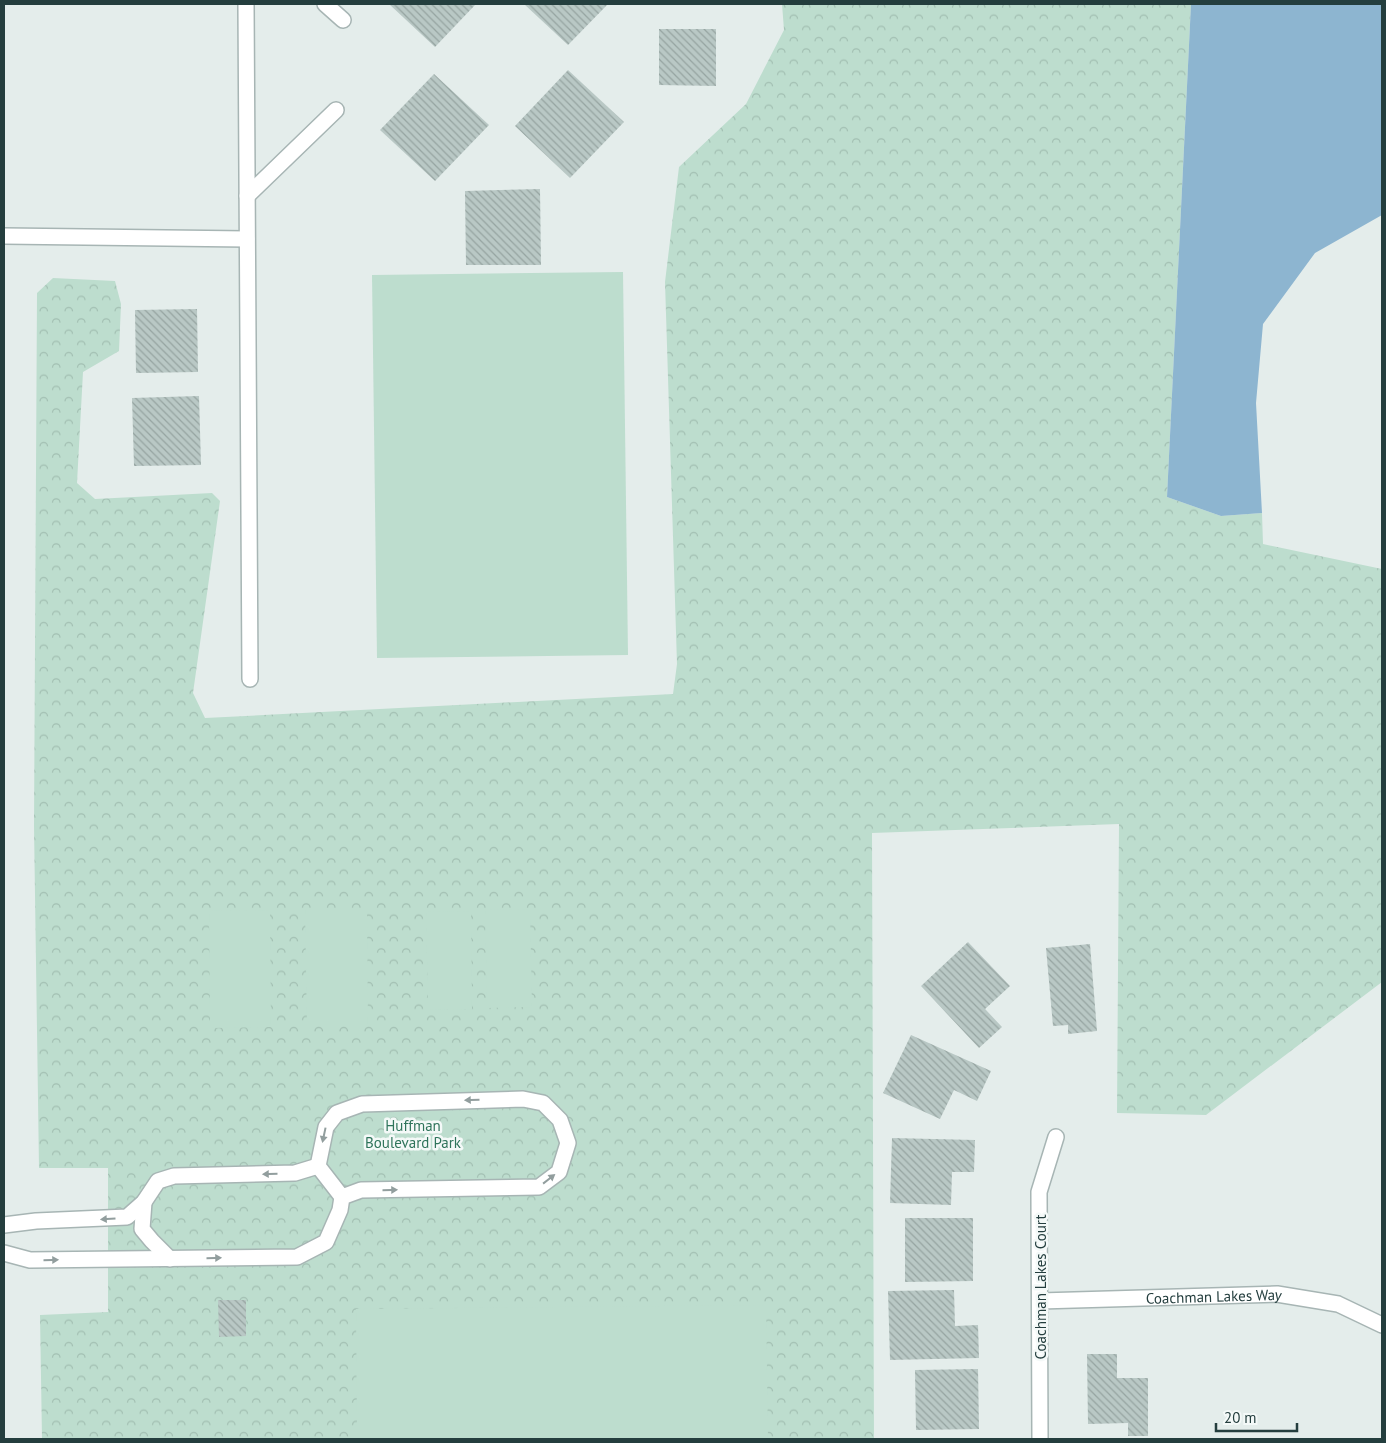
<svg xmlns="http://www.w3.org/2000/svg" width="1386" height="1443" font-family="'PT Sans',sans-serif">
<style>
.forest{fill:url(#forest-crowns)}
.pitch{fill:#bdddce}
.water{fill:#8db5d0}
.building{fill:url(#building-back-hatch)}
.lines{fill:none;stroke-linecap:round;stroke-linejoin:round}
.lane-casing{stroke:#a7b5b4;stroke-width:18}
.street-casing{stroke:#a7b5b4;stroke-width:18}
.lane{stroke:#fff;stroke-width:15}
.street{stroke:#fff;stroke-width:15}
.oneway{fill:#929e9e}
.labels{text-anchor:middle;dominant-baseline:central;stroke-width:5;stroke-linejoin:round;paint-order:stroke}
.park-label{font-size:15px;fill:#2f745b;stroke:#f4f9f8}
.street-label{font-size:15px;fill:#243e3e;stroke:#f4f9f8}
</style>
<defs>
<pattern id="forest-crowns" width="20" height="18" patternUnits="userSpaceOnUse" patternTransform="scale(1.25)"><rect width="20" height="18" fill="#bdddce"/><path d="M2 6a3 3 0 1 1 6 0M12 15a3 3 0 1 1 6 0" fill="none" stroke="#a2bfb2"/></pattern>
<pattern id="building-back-hatch" width="6" height="6" patternUnits="userSpaceOnUse" patternTransform="scale(1.25)"><rect width="6" height="6" fill="#b9c8c5"/><path d="M-1 5l2 2M0 0l6 6M5-1l2 2" fill="none" stroke="#96a4a1"/></pattern>
</defs>
<rect width="100%" height="100%" fill="#e4edeb"/>
<polygon class="forest" points="782,4 1191,4 1167,497 1221,516 1262,513 1263,544 1382,569 1382,982 1206,1115 1117,1113 1119,824 872,833 874,1439 42,1439 40,1315 108,1312 108,1168 39,1168 34,826 37,293 53,278 115,281 121,304 119,351 83,372 77,483 95,499 212,493 220,501 193,693 205,718 673,694 677,664 665,282 679,167 746,104 784,30"/>
<g class="pitch">
<polygon points="623,272 628,655 377,658 372,275"/>
<polygon points="305,909 367,909 368,1026 307,1026"/>
<polygon points="530,909 532,1007 487,1008 485,910"/>
<polygon points="270,910 271,1027 210,1028 209,911"/>
<polygon points="471,911 472,1009 428,1010 426,912"/>
<polygon points="766,1305 768,1439 357,1439 356,1309"/>
</g>
<polygon class="water" points="1191,4 1382,4 1382,215 1315,253 1263,324 1256,403 1262,513 1221,516 1167,497"/>
<g class="building">
<polygon points="389,4 476,4 435,47"/>
<polygon points="524,4 608,4 568,45"/>
<polygon points="659,29 716,29 716,86 659,85"/>
<polygon points="568,70 624,122 570,178 515,126"/>
<polygon points="434,74 489,125 435,181 380,130"/>
<polygon points="540,189 541,265 466,265 465,191"/>
<polygon points="197,309 198,372 136,373 135,310"/>
<polygon points="199,396 201,465 134,466 132,398"/>
<polygon points="968,942 1010,986 985,1009 1002,1027 979,1048 921,986"/>
<polygon points="1090,944 1097,1031 1068,1034 1068,1025 1053,1026 1046,948"/>
<polygon points="911,1035 991,1071 977,1101 954,1090 940,1119 883,1093"/>
<polygon points="892,1138 975,1140 974,1172 952,1172 951,1205 890,1203"/>
<polygon points="905,1218 973,1218 973,1281 905,1282"/>
<polygon points="954,1290 955,1326 978,1325 979,1358 890,1360 888,1291"/>
<polygon points="218,1300 246,1300 246,1336 219,1337"/>
<polygon points="1087,1354 1117,1354 1117,1378 1148,1378 1148,1436 1128,1436 1128,1423 1088,1424"/>
<polygon points="978,1369 979,1429 916,1430 915,1370"/>
</g>
<g class="lines">
<g class="lane-casing">
<g id="lane">
<polyline points="246,4 250,679"/>
<polyline points="325,4 343,20"/>
<polyline points="247,196 336,110"/>
<polyline points="4,236 247,239"/>
<polyline points="144,1202 142,1229 152,1241 170,1259"/>
<polyline points="4,1225 36,1221 127,1217 144,1202 158,1181 174,1176 295,1173 318,1166"/>
<polyline points="4,1253 30,1260 297,1257 326,1242 340,1210 342,1197 318,1166 326,1127 337,1113 362,1104 523,1099 543,1103 560,1120 568,1143 559,1172 539,1187 361,1190 342,1197"/>
</g>
</g>
<g class="street-casing">
<g id="street">
<path id="s1" d="M1040 1301 1277 1294 1338 1304 1382 1325"/>
<polyline points="1040,1439 1039,1192 1056,1137"/>
</g>
</g>
<use href="#lane" class="lane"/>
<use href="#street" class="street"/>
</g>
<defs><path id="oneway-solid" d="M-6-.8H1V-3.2L6.5 0L1 3.2V.8H-6Z" transform="scale(1.25)"/></defs>
<g class="oneway">
<use href="#oneway-solid" transform="translate(472 1100) rotate(178)"/>
<use href="#oneway-solid" transform="translate(324 1135) rotate(102)"/>
<use href="#oneway-solid" transform="translate(270 1174) rotate(179)"/>
<use href="#oneway-solid" transform="translate(549 1179) rotate(-38)"/>
<use href="#oneway-solid" transform="translate(390 1190) rotate(-1)"/>
<use href="#oneway-solid" transform="translate(108 1219) rotate(177)"/>
<use href="#oneway-solid" transform="translate(214 1258) rotate(-1)"/>
<use href="#oneway-solid" transform="translate(51 1260) rotate(-1)"/>
</g>
<g class="labels">
<g class="park-label">
<text x="413" y="1125">Huffman<tspan x="413" dy="17">Boulevard Park</tspan></text>
</g>
<g class="street-label">
<text transform="translate(1040 1287) rotate(-90)">Coachman Lakes Court</text>
<text stroke="none"><textPath href="#s1" startOffset="174">Coachman Lakes Way</textPath></text>
</g>
</g>
<rect width="1386" height="1443" fill="none" stroke="#243e3e" stroke-width="10"/>
<path d="M1216 1423v8h81v-8" fill="none" stroke="#243e3e" stroke-width="2.5"/>
<text x="1224" y="1423" font-size="15" fill="#243e3e" stroke="#f4f9f8" stroke-width="4" paint-order="stroke">20 m</text>
</svg>
